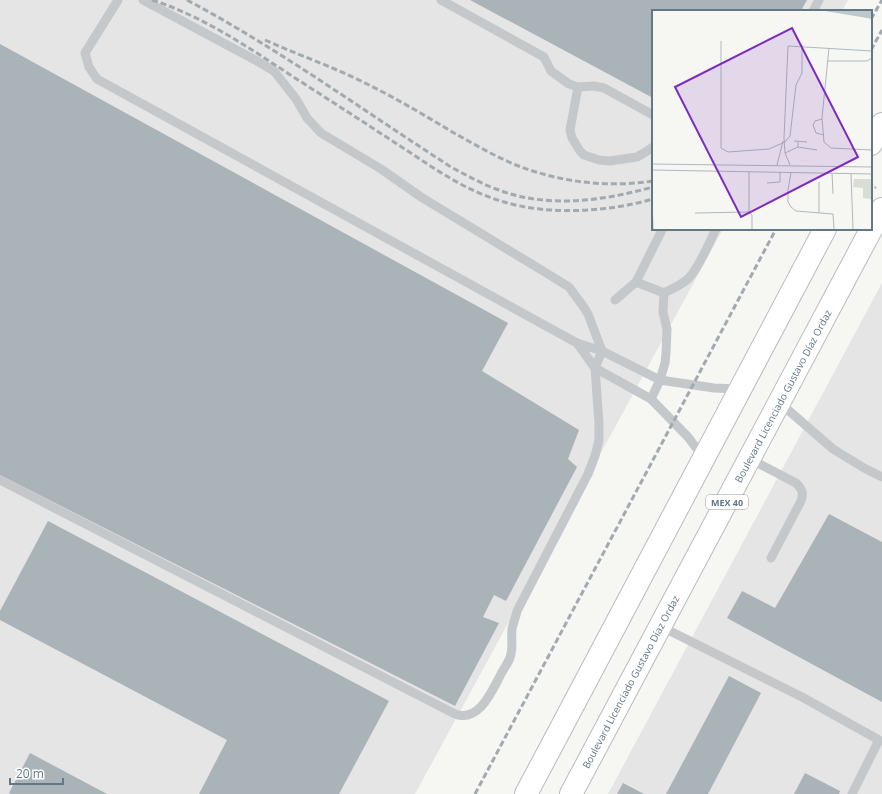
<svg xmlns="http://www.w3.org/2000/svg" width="882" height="794" font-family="'Open Sans',sans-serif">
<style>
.built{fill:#e4e5e4}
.building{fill:#aab3b8}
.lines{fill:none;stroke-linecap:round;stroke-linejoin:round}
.primary-casing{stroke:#b7bbbf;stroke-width:24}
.path{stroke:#bdc0c2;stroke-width:2.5;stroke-dasharray:2 2;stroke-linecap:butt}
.service{stroke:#c4c8cb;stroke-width:9}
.primary{stroke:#fff;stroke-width:22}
.rail{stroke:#a2a9af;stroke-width:3;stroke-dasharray:6 3;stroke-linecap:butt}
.labels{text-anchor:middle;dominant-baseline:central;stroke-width:4;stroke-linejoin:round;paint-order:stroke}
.shield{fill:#fff;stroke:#92a0aa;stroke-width:1}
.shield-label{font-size:9px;font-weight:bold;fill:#647785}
.street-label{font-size:10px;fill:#647785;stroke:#fff}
.inset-road{fill:none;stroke:#afb8bd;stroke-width:1}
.view{fill:#7b2cbf;fill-opacity:0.15;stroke:#7b2cbf;stroke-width:2}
.inset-edge{fill:none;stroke:#647785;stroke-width:2}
</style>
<rect width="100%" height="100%" fill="#f6f6f3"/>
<g class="built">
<polygon points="0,0 848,0 842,11 653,11 653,229 723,229 415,794 0,794"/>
<polygon points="882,283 882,794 608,794"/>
</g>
<g class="building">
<polygon points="470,0 807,0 801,11 653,11 653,98"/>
<polygon points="0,44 508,323 482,371 579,430 568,459 577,467 506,601 494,595 483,617 499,623 455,706 0,475"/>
<polygon points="829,514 882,542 882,702 727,618 742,591 775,608"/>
<polygon points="48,521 389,701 339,794 199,794 227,740 0,620 0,611"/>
<polygon points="729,676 761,693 708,794 666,794"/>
<polygon points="30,753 107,794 11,794 9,793"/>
<polygon points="805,773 840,791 839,794 794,794"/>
<polygon points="623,783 644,794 617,794"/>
</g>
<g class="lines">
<g class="primary-casing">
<g id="primary">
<polyline points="871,144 882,124"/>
<path d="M526 794C626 606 724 417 825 229"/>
<path id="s1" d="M571 794C674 599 779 405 882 209"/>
</g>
</g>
<polyline class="path" points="871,185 878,189"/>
<g class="service">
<polyline points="118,0 85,53 89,67 97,79 577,343 602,351 660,380 714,388 739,389"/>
<polyline points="441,0 544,57 551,71 569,84 578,87 594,86 604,88 653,115"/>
<polyline points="813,11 819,0"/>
<polyline points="578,87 570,130 572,138 580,151 584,155 599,160 610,161 637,157 644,153 653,147"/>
<polyline points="636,282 664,293 663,312 667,329 666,353 665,363 660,380 651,399"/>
<path d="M664 293C672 289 681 285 688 279 699 268 709 243 716 229"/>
<polyline points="615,300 636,282 662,230"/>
<polyline points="577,343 595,368 651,399 688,437 703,457"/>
<polyline points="780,403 833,449 864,468 882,477"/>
<path d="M750 459 796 483C802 489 804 493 801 501L771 558"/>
<path d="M0 480 455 714C479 723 492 691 501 674 504 668 510 661 511 654 513 646 511 637 512 629 513 623 516 617 517 611L588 474 595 456 599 440V423L595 368 602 351 588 314 583 306 569 287 548 274 421 197 381 169 321 133 307 118 296 99 274 71 257 61 143 0"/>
<polyline points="660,626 802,697 879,740 852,794"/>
</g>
<use href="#primary" class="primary"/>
<g class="rail">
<path d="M152 0C205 17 249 48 295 78 342 108 388 138 435 169 456 182 477 194 501 201 547 216 608 212 653 199"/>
<path d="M187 0C279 49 364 111 451 167 466 175 480 183 496 189 547 209 602 201 653 187"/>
<polyline points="871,19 882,0"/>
<path d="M265 40C298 55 331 66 363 82 394 97 424 115 454 133 474 144 494 156 516 165 559 182 607 188 653 181"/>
<polyline points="871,50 882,30"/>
<polyline points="475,794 776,229"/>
</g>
</g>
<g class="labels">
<rect class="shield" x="706" y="495" width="42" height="14" rx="3"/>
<g class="shield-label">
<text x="727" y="502">MEX 40</text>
</g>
<g class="street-label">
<text stroke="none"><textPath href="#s1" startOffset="451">Boulevard Licenciado Gustavo Díaz Ordaz</textPath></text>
<text stroke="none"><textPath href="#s1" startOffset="127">Boulevard Licenciado Gustavo Díaz Ordaz</textPath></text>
</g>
</g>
<g transform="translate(652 10)">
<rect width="220" height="220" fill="#f6f6f3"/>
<path d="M202 169H220V203L219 189 211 188V178L201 177Z" fill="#d8ded4"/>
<path d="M173 1H220V9L215 8Z" fill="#bcc8cc"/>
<path class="inset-road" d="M69 31V138L76 142 117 139 133 132 138 126 144 75 150 63V35M177 38 170 108 172 132 179 138 220 140M175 51H215L220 48M170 109 163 111 161 115 164 123 172 125M142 131 155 132M146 137 165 140M133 143 146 137V132M0 154 220 157M125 155 131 131M138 155 133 143 132 128 136 36 220 41M0 160 220 164M139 163 136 180V192L139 197 144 201 181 204 182 219M180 163 181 184M199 164 201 219M167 172V203M115 173 128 172V162M0 186 1 219M97 202 100 205V219M43 203 97 202V162"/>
<path class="view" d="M140 18 206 147 89 207 23 77Z"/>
<rect width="220" height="220" class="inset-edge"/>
</g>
<path d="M10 778v6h53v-6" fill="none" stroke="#647785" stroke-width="2"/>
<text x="16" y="778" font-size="12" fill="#647785" stroke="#ffffff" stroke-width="3" paint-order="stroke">20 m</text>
</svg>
